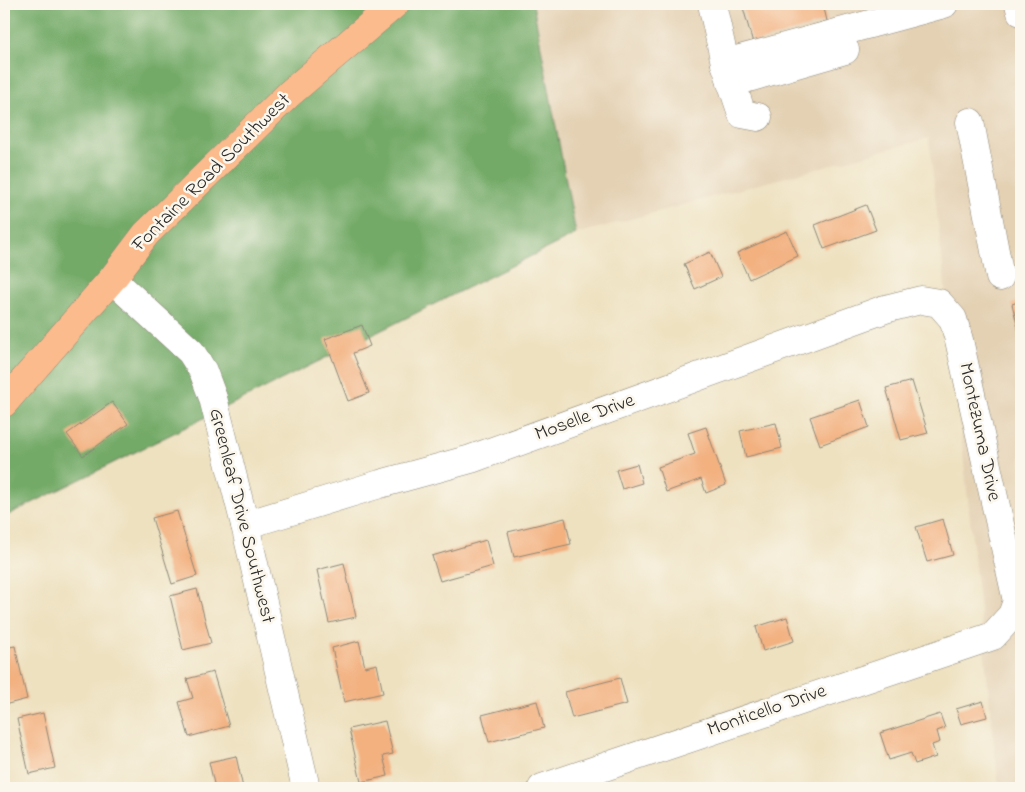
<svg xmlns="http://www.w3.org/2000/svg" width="1025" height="792" font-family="'Indie Flower',sans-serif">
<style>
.built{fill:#e4d1b4}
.forest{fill:#73aa68;stroke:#4f6a4a}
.building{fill:#f3b180}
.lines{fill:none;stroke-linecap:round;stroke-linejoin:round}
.minor-casing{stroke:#8c8676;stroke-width:29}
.major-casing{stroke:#8c8676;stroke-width:29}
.minor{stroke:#fff;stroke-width:28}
.major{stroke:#fbbb8d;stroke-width:28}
.labels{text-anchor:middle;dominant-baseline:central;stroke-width:5;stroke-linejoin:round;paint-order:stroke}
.street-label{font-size:20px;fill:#2b2b2b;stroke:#fbf7ec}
</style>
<rect width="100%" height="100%" fill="#fbf7ec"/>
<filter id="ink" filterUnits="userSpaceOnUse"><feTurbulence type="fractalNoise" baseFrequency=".02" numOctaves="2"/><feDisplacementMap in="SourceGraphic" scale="10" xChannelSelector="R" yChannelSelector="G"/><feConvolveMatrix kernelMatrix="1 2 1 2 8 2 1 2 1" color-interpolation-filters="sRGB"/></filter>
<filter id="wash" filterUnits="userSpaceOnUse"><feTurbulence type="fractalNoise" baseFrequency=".0096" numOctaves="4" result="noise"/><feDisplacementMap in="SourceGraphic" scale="20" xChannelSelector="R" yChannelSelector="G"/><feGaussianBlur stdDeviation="1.12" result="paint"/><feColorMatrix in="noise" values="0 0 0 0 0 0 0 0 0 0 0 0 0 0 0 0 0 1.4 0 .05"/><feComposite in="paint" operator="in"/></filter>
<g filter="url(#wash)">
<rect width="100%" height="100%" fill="#eee1c0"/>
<polygon class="built" points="533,4 1021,4 1021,788 999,788 929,138 576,234"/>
<polygon class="forest" points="4,4 533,4 576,234 4,517"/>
<g id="blocks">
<g class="building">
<polygon points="742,4 823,4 827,21 753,43"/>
<polygon points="866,205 876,230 824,249 815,225"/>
<polygon points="787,231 798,256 749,279 737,253"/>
<polygon points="710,252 721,277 695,289 684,264"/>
<polygon points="1021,301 1021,340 1012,304"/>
<polygon points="362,325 370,346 353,353 369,393 348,401 325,339"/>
<polygon points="912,381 928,433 901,440 886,388"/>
<polygon points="860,400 869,427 820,445 810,417"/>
<polygon points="112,402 128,424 83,456 67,434"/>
<polygon points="776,423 782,448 746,457 740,431"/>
<polygon points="706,427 726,485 706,493 701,479 666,492 658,467 695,454 688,433"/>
<polygon points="637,464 642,483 622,489 616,470"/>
<polygon points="177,511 197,576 172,584 152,518"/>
<polygon points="565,518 571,544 514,557 508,532"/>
<polygon points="943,519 953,555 927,562 916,527"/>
<polygon points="486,540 493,566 440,581 432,556"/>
<polygon points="344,563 356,617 329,623 317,570"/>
<polygon points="197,589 211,643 183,650 170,596"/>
<polygon points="787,617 794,641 763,651 756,627"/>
<polygon points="359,641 365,667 377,664 383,693 344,702 332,648"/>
<polygon points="15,646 27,699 4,705 4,648"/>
<polygon points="213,672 229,726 189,737 179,702 193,698 187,679"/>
<polygon points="620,678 627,704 572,718 565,692"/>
<polygon points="537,701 544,728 489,742 482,715"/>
<polygon points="983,701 987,717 961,724 956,709"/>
<polygon points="43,713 55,768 29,774 17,719"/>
<polygon points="940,714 945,728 937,731 940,742 932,745 936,757 915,764 911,753 889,760 880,733"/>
<polygon points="385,721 393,754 383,756 388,776 361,782 349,729"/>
<polygon points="236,756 243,788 215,788 209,762"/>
</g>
</g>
</g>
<g filter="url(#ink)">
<use href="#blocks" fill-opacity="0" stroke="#8c8676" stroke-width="1"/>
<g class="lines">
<g class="minor-casing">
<g id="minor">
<polyline points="712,4 725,63 742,114 758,117"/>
<polyline points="1019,4 1021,12"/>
<polyline points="725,63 944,4"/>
<polyline points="731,83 845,50"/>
<polyline points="970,122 1000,277"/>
<polyline points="112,279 191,352 203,371 213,398 245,525 306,788"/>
<polyline points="245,525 380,484 471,459 885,309 921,300 939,303 953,319 959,340 1017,601 1012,615 993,636 542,788"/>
</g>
</g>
<g class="major-casing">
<polyline id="major" points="4,403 112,279 146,234 289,94 395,4"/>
</g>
<use href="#minor" class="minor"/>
<use href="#major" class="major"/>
</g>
</g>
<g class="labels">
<g class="street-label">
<text transform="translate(212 173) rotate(-45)">Fontaine Road Southwest</text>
<text transform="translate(585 418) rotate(-20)">Moselle Drive</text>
<text transform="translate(979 432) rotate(78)">Montezuma Drive</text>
<text transform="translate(241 516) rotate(76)">Greenleaf Drive Southwest</text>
<text transform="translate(767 711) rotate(-19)">Monticello Drive</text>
</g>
</g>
<rect width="1025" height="792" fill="none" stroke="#fbf7ec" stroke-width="20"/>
</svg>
